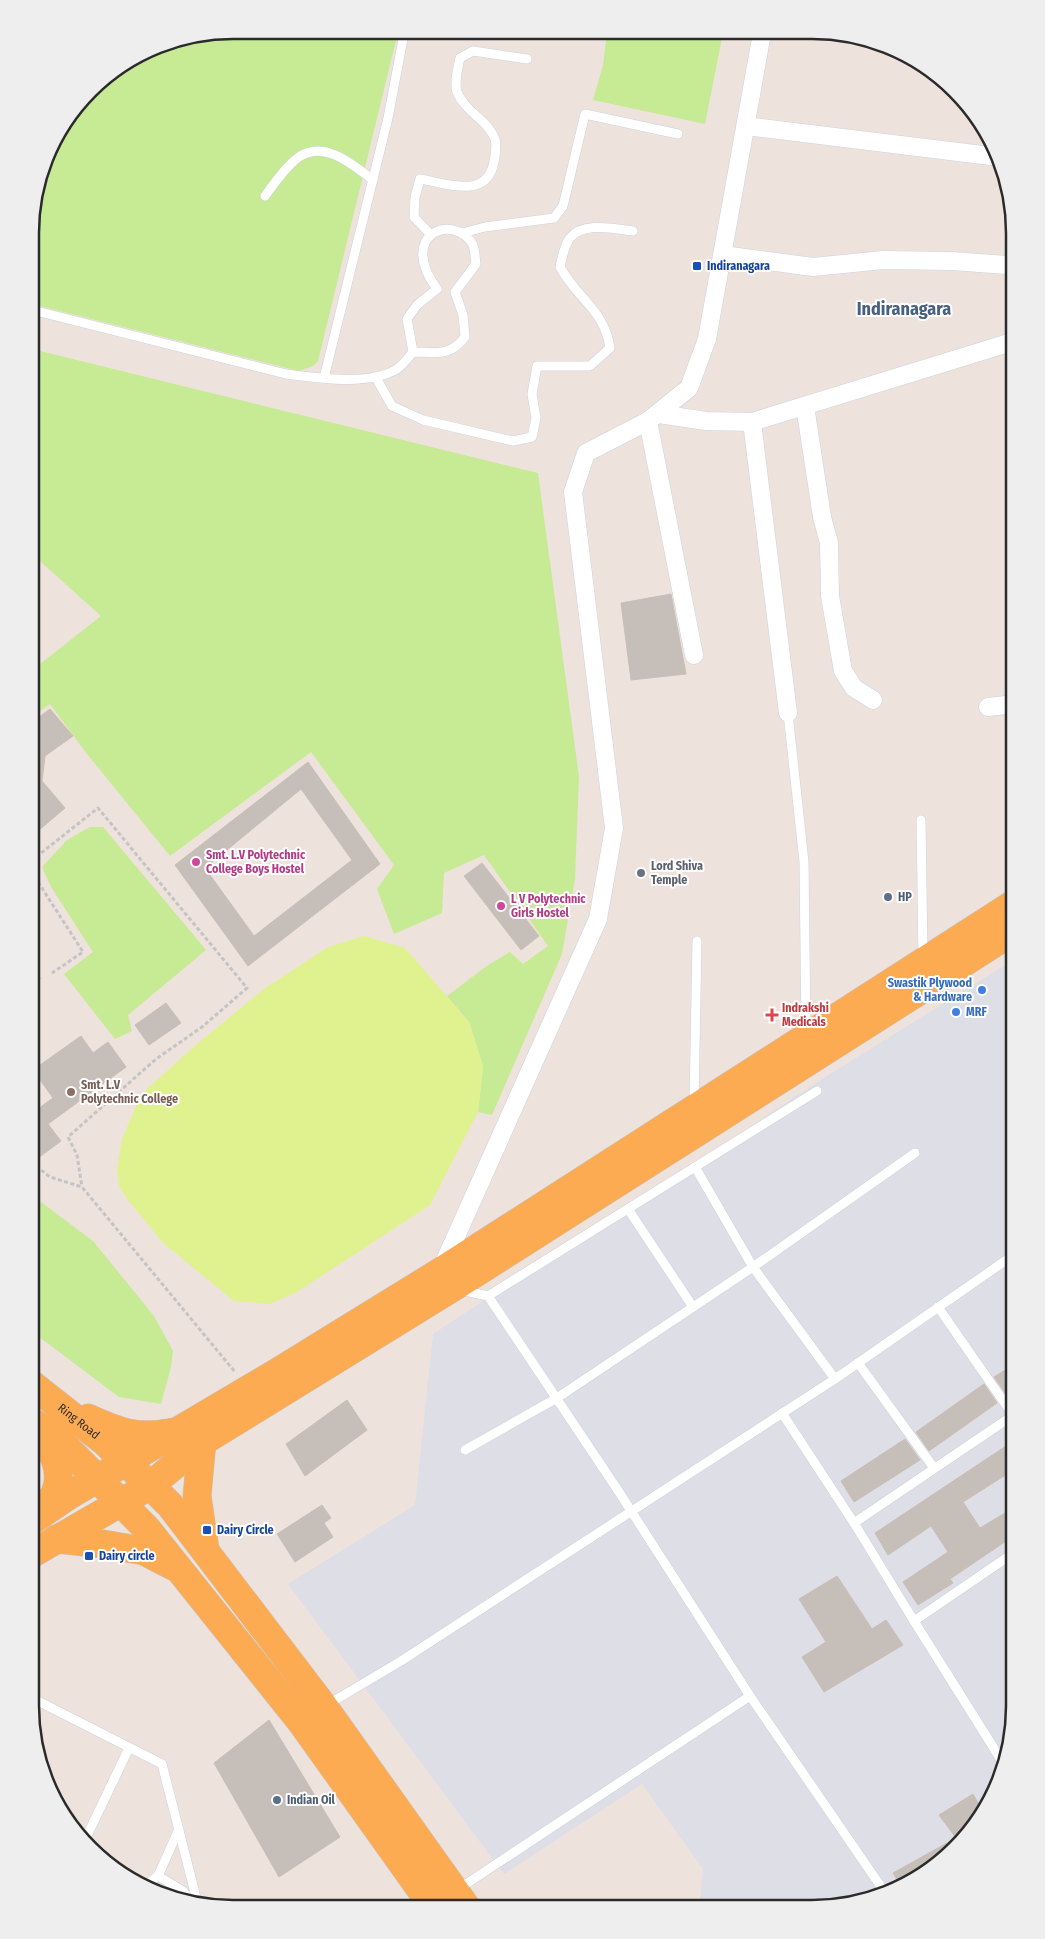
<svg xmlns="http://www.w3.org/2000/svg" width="1045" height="1939" font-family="'Fira Sans Condensed',sans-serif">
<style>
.industrial{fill:#dedee6}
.grass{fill:#c7ea94}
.pitch{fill:#e0f28f}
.building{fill:#c6beb8;stroke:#cabeb6;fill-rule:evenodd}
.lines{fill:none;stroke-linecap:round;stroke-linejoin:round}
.lane-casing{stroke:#cbd3de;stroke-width:10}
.street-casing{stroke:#cbd3de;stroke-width:19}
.primary-casing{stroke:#c4c4c4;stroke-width:29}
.path{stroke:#c4c4c4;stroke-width:3;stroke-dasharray:4 2.5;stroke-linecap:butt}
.lane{stroke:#fff;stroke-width:9}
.street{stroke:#fff;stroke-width:18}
.primary{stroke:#fdab53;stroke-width:28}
.transit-dot{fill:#1a4fb4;stroke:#fff;stroke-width:2}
.hotel-dot{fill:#d1479c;stroke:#fff;stroke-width:2}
.worship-dot{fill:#6b7280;stroke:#fff;stroke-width:2}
.service-dot{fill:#5c6f8a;stroke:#fff;stroke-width:2}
.shop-dot{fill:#3f7fe0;stroke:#fff;stroke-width:2}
.health-dot{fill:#e0444e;stroke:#fff;stroke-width:2}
.education-dot{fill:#8d6e63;stroke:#fff;stroke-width:2}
.labels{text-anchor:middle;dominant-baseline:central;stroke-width:4;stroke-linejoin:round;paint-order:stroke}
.transit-label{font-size:12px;font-weight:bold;fill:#164399;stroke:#fff;text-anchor:start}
.hotel-label{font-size:12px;font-weight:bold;fill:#b23c85;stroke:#fff;text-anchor:start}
.worship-label{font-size:12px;font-weight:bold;fill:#5b616d;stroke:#fff;text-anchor:start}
.service-label{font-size:12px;font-weight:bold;fill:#4e5e75;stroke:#fff;text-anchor:start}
.shop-label{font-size:12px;font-weight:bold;fill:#366cbe;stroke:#fff;text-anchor:end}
.health-label{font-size:12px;font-weight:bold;fill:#be3a42;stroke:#fff;text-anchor:start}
.education-label{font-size:12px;font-weight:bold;fill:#785e54;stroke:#fff;text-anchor:start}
.street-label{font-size:12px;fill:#2b2b2b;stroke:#fff}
.district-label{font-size:18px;font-weight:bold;fill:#476081;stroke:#fff}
.rim{fill:none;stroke:#2b2b2b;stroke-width:2.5}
</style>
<rect width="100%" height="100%" fill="#eee2dd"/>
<polygon class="industrial" points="1015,959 1015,1720 1004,1772 973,1830 936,1867 878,1898 813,1909 699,1909 703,1869 642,1784 504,1874 288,1584 415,1505 433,1334 830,1074"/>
<g class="grass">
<polygon points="232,30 386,31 397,36 318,361 313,366 299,371 32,304 32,206 48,153 59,133 99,80 155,45"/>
<polygon points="607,32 723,33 705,124 593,100 603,65"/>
<polygon points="32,349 538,473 579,777 575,879 562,954 492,1115 478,1112 483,1066 469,1022 447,996 488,965 510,952 523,964 548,946 484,855 444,873 442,913 394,934 377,889 394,865 311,752 170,856 87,754 50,704 31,718 31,671 101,616 31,553"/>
<polygon points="90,827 103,827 206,950 128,1015 132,1031 115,1039 64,974 93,952 51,887 42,867 67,840"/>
<polygon points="31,1202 41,1202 93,1241 154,1316 173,1351 171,1367 161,1404 119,1397 30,1330"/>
</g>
<polygon class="pitch" points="364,936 405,948 469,1022 483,1066 478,1112 430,1205 297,1292 270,1304 234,1301 163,1243 128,1200 119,1186 117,1169 122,1139 141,1094 197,1044 264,989 328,947"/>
<g class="building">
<polygon points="671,594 686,674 631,680 621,603"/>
<polygon points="50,709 73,736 45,756 42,781 65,808 31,837 31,723"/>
<path d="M308 762 380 864 248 966 175 865ZM301 789 352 860 254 936 205 868Z"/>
<polygon points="482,863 539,936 521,950 464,876"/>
<polygon points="166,1003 181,1023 149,1045 135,1025"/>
<polygon points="81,1036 93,1053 108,1042 126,1067 48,1124 61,1141 38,1158 31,1149 31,1114 53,1098 33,1070"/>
<polygon points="1015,1364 1015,1392 1008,1397 994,1377"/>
<polygon points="984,1384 997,1403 929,1451 916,1432"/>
<polygon points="347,1400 367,1430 305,1476 286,1444"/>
<polygon points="905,1439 920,1460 854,1502 841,1481"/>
<polygon points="1015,1440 1015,1469 963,1502 980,1528 1015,1507 1015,1535 950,1579 953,1583 918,1605 903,1582 948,1552 931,1526 888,1555 875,1533"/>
<polygon points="322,1505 331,1518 324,1523 333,1537 295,1562 277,1534"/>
<polygon points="837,1576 872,1629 886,1620 903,1645 824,1692 802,1657 826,1642 799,1599"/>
<polygon points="269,1720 340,1837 279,1877 214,1763"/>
<polygon points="973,1794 983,1812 973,1830 936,1867 901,1886 893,1873 956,1838 939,1815"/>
</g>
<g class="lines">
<g class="lane-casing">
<g id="lane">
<path d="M265 196C274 184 283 170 295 160 321 137 352 164 373 180"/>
<polyline points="462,233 485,227 554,218 563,206 585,114 678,134"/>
<path d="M431 235 414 217 415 197 420 179C445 183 484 199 493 166 495 159 497 146 495 139 488 120 465 112 457 92 454 81 458 68 460 58L473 51 527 59"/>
<path d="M32 310 286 374C317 378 369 386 397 369 403 365 408 358 413 352 436 352 450 357 465 337L463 315 455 292 476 264C475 258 475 250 473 245 455 212 396 233 437 289L417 305 407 319 413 352"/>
<polyline points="324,378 388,118 403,39 402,31"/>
<path d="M376 378 392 406 423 420 513 441 532 437 536 418 532 394 537 366H590L610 348C604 309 578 300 560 267 562 258 564 245 570 238 583 221 615 229 633 231"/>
<polyline points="788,713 804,862 806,1032"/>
<polyline points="921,820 923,956"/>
<polyline points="694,1103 697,941"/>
<polyline points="695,1167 753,1267 835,1379"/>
<polyline points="628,1209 693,1307"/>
<polyline points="488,1296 817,1091"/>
<polyline points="938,1307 1013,1415"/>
<polyline points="858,1363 934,1468"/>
<polyline points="782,1413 854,1523 1015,1414"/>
<polyline points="465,1450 557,1398 753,1267 915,1153"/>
<polyline points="854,1523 914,1621 1015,1552"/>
<polyline points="914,1621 1005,1766"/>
<polyline points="750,1696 886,1894"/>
<polyline points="30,1697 162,1764 198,1905"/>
<polyline points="327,1705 401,1661 835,1379 1015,1254"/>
<polyline points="84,1842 129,1748"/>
<polyline points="158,1876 179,1829"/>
<polyline points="143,1887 158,1876 183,1891 193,1904"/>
<polyline points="457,1890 750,1696 617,1489 488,1296 461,1290"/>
</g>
</g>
<g class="street-casing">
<g id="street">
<polyline points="746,126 999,157"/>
<polyline points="723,255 813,267 883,260 952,261 1007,265 1015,270"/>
<polyline points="805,406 822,517 829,543 830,596 843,671 854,688 873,700"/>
<polyline points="659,414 706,421 752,422 1015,341"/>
<polyline points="648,421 694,655"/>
<polyline points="752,422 788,713"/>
<polyline points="988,707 1015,704"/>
<polyline points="440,1272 598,919 614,828 573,492 586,453 648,421 689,388 707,339 762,33"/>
</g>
</g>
<g class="primary-casing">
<g id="primary">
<path id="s1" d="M30 1383 105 1442 170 1505 324 1707 467 1908"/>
<path d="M88 1418C121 1433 137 1439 174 1432"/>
<polyline points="30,1421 53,1434 147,1529 302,1723 434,1908"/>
<path d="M39 1430C51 1448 65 1471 55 1493 52 1500 45 1506 41 1512"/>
<polyline points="202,1442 197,1496 205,1549"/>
<polyline points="30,1522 68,1496 276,1373 440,1272 1015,903"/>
<polyline points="56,1539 103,1544 144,1551 173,1566"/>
<polyline points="30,1555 151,1485 202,1442 452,1288 1015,930"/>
</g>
</g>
<g class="path">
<polyline points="31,861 98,808 247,988 202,1027 156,1059 68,1137 77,1155 82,1187"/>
<polyline points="31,871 83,952 52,973"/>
<polyline points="31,987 41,978"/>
<polyline points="31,1162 50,1177 82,1187 235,1372"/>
</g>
<use href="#lane" class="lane"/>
<use href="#street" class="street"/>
<use href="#primary" class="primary"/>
</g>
<g class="transit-dot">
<rect x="692" y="261" width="10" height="10" rx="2.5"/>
<rect x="202" y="1525" width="10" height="10" rx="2.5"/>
<rect x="84" y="1551" width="10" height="10" rx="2.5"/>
</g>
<g class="hotel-dot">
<circle cx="196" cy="862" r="5"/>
<circle cx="501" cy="906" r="5"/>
</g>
<circle class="worship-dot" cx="641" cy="873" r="5"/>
<g class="service-dot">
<circle cx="888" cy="897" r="5"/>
<circle cx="277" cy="1800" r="5"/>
</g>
<g class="shop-dot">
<circle cx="982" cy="990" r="5"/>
<circle cx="956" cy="1012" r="5"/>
</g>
<path class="health-dot" d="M769.5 1007.5h5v5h5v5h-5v5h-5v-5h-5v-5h5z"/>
<circle class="education-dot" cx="71" cy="1092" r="5"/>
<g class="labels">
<g class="transit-label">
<text x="707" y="266">Indiranagara</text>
<text x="217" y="1530">Dairy Circle</text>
<text x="99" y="1556">Dairy circle</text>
</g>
<g class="hotel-label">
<text x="206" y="855">Smt. L.V Polytechnic<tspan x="206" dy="14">College Boys Hostel</tspan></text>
<text x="511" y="899">L V Polytechnic<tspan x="511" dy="14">Girls Hostel</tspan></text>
</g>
<g class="worship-label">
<text x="651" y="866">Lord Shiva<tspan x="651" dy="14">Temple</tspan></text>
</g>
<g class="service-label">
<text x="898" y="897">HP</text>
<text x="287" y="1800">Indian Oil</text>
</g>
<g class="shop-label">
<text x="972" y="983">Swastik Plywood<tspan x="972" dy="14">&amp; Hardware</tspan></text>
<text x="966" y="1012" text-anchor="start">MRF</text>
</g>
<g class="health-label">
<text x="782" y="1008">Indrakshi<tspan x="782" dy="14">Medicals</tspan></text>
</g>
<g class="education-label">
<text x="81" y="1085">Smt. L.V<tspan x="81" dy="14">Polytechnic College</tspan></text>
</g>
<g class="street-label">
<text stroke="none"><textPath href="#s1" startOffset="62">Ring Road</textPath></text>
</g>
<g class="district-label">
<text x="904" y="309">Indiranagara</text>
</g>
</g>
<path d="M0 0H1045V1939H0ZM233 39H812A194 194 0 0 1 1006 233V1706A194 194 0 0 1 812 1900H233A194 194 0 0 1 39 1706V233A194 194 0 0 1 233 39Z" fill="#eee" fill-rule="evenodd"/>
<path class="rim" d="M233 39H812A194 194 0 0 1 1006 233V1706A194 194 0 0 1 812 1900H233A194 194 0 0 1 39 1706V233A194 194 0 0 1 233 39Z"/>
</svg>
